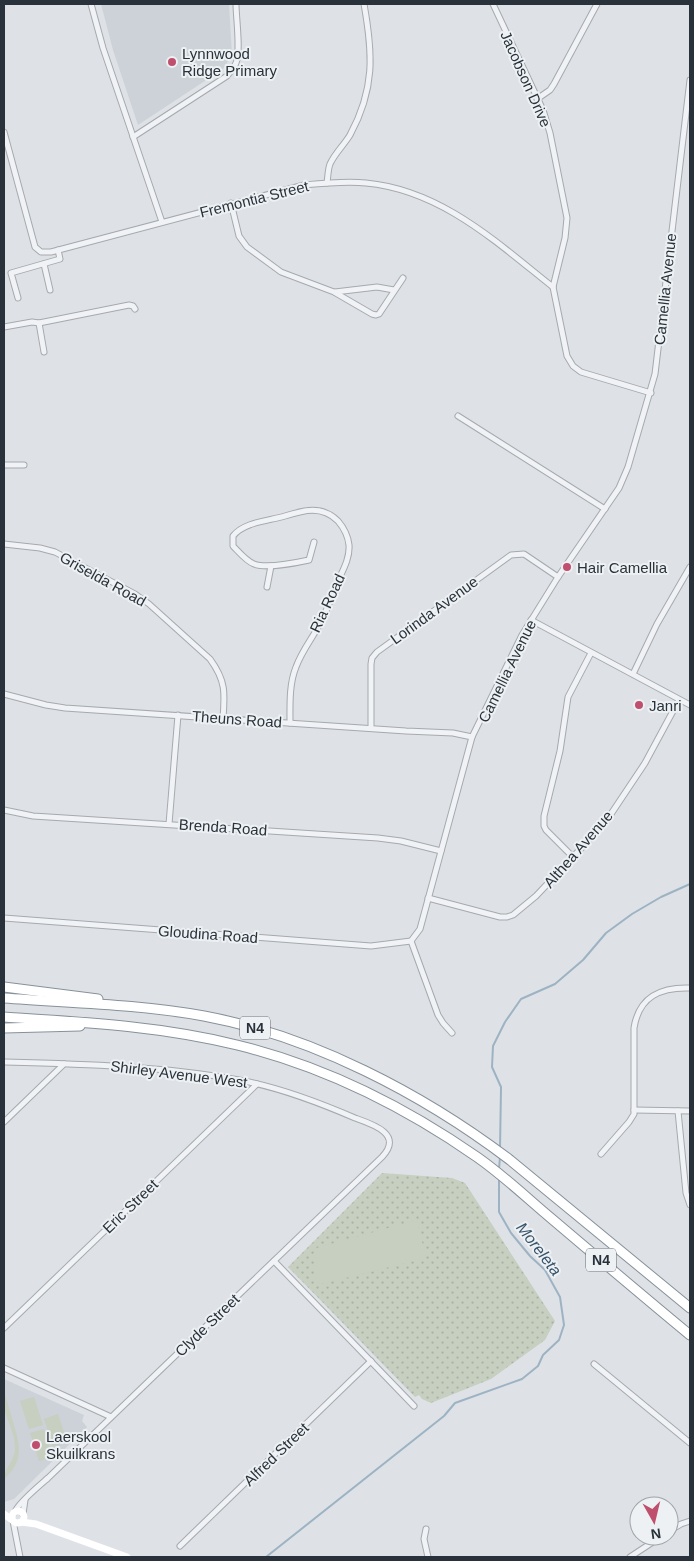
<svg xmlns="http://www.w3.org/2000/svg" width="694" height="1561" font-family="Arial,sans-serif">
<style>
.built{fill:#ccd2d7}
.grass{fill:url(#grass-dots)}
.garden{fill:#c6cfc0}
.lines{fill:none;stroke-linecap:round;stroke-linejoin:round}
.stream{stroke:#9db3c3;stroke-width:2}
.street-casing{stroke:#a4aaaf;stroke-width:7}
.highway-casing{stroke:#87919b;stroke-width:11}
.street{stroke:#f0f2f5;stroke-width:5}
.secondary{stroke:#fff;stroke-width:7}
.highway{stroke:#fff;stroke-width:9}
.poi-dot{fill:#bf4f6d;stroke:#edf1f4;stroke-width:2}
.labels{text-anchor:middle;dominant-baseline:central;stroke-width:4;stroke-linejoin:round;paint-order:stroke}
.shield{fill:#edf1f4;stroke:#646b72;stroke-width:1}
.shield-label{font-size:14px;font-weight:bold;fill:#29323b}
.poi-label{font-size:15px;fill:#29323b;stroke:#edf1f4;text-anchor:start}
.street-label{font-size:15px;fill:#29323b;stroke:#edf1f4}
.water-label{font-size:16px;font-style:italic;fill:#38546b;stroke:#edf1f4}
</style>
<defs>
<pattern id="grass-dots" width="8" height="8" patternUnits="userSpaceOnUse" patternTransform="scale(1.25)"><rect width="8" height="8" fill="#c6cfc0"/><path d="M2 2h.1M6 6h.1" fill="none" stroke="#aab2a6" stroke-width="1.8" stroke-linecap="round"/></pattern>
</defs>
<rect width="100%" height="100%" fill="#dee2e6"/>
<g class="built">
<polygon points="101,4 229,4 232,55 223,69 138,125 113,50"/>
<polygon points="4,1379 84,1415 82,1421 87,1427 14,1499 4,1502"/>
</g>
<polygon class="grass" points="382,1173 452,1178 465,1183 555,1321 545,1340 491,1379 431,1403 422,1399 419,1395 415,1397 288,1267"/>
<g class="garden">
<polygon points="417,1220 426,1258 317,1285 313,1267 318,1265 313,1249"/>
<path d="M4 1393C8 1402 10 1412 13 1422 20 1445 24 1462 4 1479 4 1468 16 1460 15 1447 15 1433 7 1421 4 1408 3 1403 4 1398 4 1393Z"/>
<polygon points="34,1397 43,1425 29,1429 20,1401"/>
<polygon points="58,1414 67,1442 53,1447 44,1419"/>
<polygon points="44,1429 53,1457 39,1461 30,1433"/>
</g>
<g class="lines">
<g class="stream">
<polyline points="500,1149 501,1087 492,1067 493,1046 505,1022 521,999 555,984 583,960 606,933 632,914 661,897 690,884"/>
<polyline points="499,1169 500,1157"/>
<polyline points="266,1557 444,1416 455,1403 522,1379 538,1366 543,1355 559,1340 564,1325 560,1297 545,1270 530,1256 511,1233 499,1212 499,1179"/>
</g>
<g class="street-casing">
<g id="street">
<polyline points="91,4 103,48 162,222"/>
<polyline points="493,4 543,110 550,133 567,218 565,238 553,287 567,356 573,366 581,372 651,393"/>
<polyline points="537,99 550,90 554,84 597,4"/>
<path d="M4 132 35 247 41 252H51L304 185C325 183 345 181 366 183 441 190 496 242 553 287"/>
<path d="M133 137 227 76C230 72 234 68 236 63 241 51 236 18 236 4"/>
<path d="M327 183C328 176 328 169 330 164 335 153 344 145 350 135 375 89 373 54 364 4"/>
<polyline points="231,203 239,236 247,247 281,272 334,292 372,314 376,315 379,314 403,278"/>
<polyline points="44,264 50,290"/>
<polyline points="335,292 377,287 394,290"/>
<polyline points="18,298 11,273 60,259 58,250"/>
<polyline points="39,323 129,305 133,306 135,309"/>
<polyline points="4,327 32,322 39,323 44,352"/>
<polyline points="458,416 605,509"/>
<polyline points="4,465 24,465"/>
<path d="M4 544 40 548 55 552 135 594 149 604 210 659C226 681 225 693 223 718"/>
<polyline points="267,587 271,566"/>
<polyline points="531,620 690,705"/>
<polyline points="633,674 657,624 690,567"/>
<polyline points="4,694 46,705 65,708 406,731 453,733 472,737"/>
<path d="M290 723C290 705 289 684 296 667 302 650 314 636 322 620 328 607 333 594 338 581 343 570 350 558 349 545 348 536 344 528 338 521 322 505 304 510 285 516 268 521 244 522 233 536V546C239 552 246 561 254 564 267 569 295 563 309 560L314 542"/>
<polyline points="371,728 371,664 372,658 377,652 511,555 524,554 558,577"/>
<polyline points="4,810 33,816 378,838 401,841 441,851"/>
<polyline points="169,824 178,715"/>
<polyline points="573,857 546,830 544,826 544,816 560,751 568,697 591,653"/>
<polyline points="428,898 500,917 507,917 513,915 536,896 605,823 645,763 679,700"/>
<polyline points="4,918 371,946 411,941"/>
<polyline points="411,941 420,929 472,737 522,635 558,577 619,488 628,467 655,374 690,80"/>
<polyline points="411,941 438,1015 443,1023 452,1033"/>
<path d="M4 1062C82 1064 162 1066 239 1080 279 1087 318 1102 355 1118 372 1124 404 1134 382 1157L48 1478C40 1485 17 1504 15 1512"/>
<polyline points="634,1110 690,1111"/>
<polyline points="678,1111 686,1193 690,1205"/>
<polyline points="4,1122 64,1064"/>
<path d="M601 1154 629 1122 634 1114V1028C639 996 661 987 690 988"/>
<polyline points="274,1261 414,1406"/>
<polyline points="4,1328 257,1084"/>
<polyline points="594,1364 690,1443"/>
<polyline points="4,1368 111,1417"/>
<polyline points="23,1514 25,1500"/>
<polyline points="13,1521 20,1557"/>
<polyline points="426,1529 424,1539 428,1557"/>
<polyline points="669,1531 681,1524 690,1521"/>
<polyline points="180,1546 371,1361"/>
<polyline points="630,1557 662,1536"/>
</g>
</g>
<g class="highway-casing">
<g id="highway">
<polyline points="4,987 98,999"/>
<path d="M4 998C70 1003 138 1004 204 1016 312 1036 423 1094 510 1160L690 1308"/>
<path d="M4 1017C82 1022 160 1026 237 1045 323 1066 405 1107 477 1157 503 1175 528 1199 552 1219 598 1258 644 1297 690 1335"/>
<polyline points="4,1028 80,1026"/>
</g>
</g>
<use href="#street" class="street"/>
<g class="secondary">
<circle cx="18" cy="1517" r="6"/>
<polyline points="4,1514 12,1520"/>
<polyline points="21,1522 36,1524 127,1557"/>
</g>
<use href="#highway" class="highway"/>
</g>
<g class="poi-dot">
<circle cx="172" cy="62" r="5"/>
<circle cx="567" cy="567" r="5"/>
<circle cx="639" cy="705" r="5"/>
<circle cx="36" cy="1445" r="5"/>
</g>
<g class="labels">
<g class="shield">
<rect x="240" y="1016.5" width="30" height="23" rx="4"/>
<rect x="586" y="1248.5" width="30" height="23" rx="4"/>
</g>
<g class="shield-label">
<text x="255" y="1028">N4</text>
<text x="601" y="1260">N4</text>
</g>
<g class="poi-label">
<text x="182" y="53">Lynnwood<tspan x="182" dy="17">Ridge Primary</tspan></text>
<text x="577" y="567">Hair Camellia</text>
<text x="649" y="705">Janri</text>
<text x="46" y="1436">Laerskool<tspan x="46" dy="17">Skuilkrans</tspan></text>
</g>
<g class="street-label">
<text transform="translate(526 79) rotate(66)">Jacobson Drive</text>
<text transform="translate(254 199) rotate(-14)">Fremontia Street</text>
<text transform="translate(665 289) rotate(-84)">Camellia Avenue</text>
<text transform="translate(103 579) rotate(29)">Griselda Road</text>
<text transform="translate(327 603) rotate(-65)">Ria Road</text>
<text transform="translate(434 610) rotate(-36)">Lorinda Avenue</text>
<text transform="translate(507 671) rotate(-64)">Camellia Avenue</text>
<text transform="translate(237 719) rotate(4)">Theuns Road</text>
<text transform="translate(223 827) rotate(4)">Brenda Road</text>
<text transform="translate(578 849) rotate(-49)">Althea Avenue</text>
<text transform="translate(208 934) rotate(4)">Gloudina Road</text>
<text transform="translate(179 1074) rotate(7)">Shirley Avenue West</text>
<text transform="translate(130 1206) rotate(-44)">Eric Street</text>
<text transform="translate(207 1325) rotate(-44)">Clyde Street</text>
<text transform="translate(276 1454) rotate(-44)">Alfred Street</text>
</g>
<g class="water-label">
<text transform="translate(539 1249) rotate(52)">Moreleta</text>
</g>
</g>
<rect width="694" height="1561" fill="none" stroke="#29323b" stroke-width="10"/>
<g transform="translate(654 1521) rotate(172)"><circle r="24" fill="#edf1f4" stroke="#9fa5aa"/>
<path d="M0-4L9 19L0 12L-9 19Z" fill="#bf4f6d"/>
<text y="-8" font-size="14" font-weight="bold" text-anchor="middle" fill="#29323b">N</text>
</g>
</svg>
